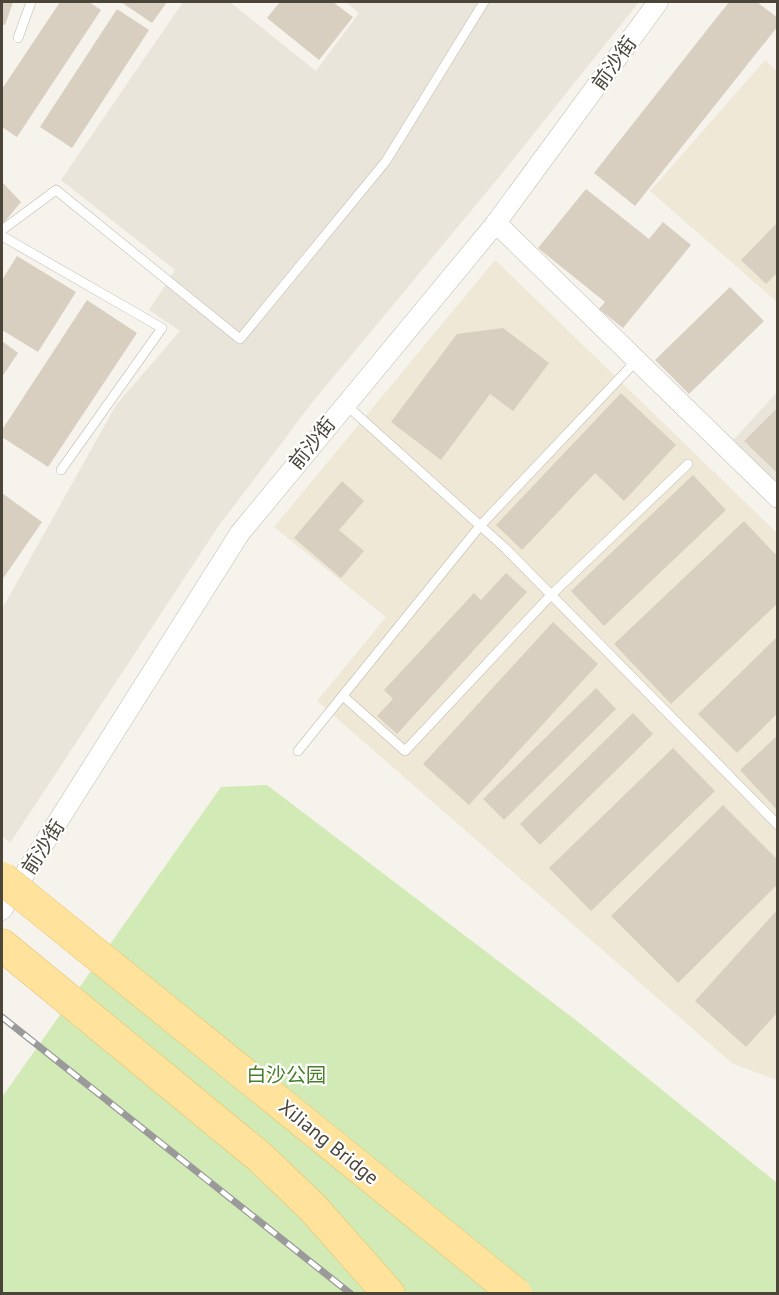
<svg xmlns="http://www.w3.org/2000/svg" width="779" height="1295" font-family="'PT Sans','Noto Sans SC',sans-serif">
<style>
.residential{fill:#eae5da}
.education{fill:#efe8d6}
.green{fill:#d2eab5}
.building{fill:#d8cfc1}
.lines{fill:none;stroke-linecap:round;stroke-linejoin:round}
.lane-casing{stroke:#c2bbae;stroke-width:10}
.street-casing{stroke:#c2bbae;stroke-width:21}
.primary-casing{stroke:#e6c16a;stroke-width:33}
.lane{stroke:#fff;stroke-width:9}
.street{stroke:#fff;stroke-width:20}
.primary{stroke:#ffe39c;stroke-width:32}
.rail-casing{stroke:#9a9a9a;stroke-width:7}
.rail{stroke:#fff;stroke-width:4.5;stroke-dasharray:14;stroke-linecap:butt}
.primary-bridge-casing{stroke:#e6c16a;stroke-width:33;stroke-linecap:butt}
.primary-bridge{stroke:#ffe39c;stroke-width:32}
.labels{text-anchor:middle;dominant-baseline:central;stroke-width:4.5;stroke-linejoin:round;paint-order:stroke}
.street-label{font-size:20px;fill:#4b4439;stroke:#fff}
.park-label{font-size:20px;fill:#4a7f2a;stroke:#fff}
</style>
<rect width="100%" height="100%" fill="#f6f3ec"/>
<g class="residential">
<polygon points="183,2 230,2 316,71 359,13 346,2 639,2 504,171 311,404 218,527 10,843 2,836 2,609 116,405 180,331 149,310 175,270 61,180"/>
<polygon points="777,392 777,498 727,447"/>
</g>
<g class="education">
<polygon points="765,60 777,71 777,302 650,191"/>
<polygon points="495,260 777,533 777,1080 733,1064 317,701 386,617 274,527"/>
</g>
<polygon class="green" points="267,785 577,1021 777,1183 777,1293 2,1294 2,1097 221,787"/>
<g class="building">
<polygon points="2,2 13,2 5,25 2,24"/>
<polygon points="60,2 89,2 101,10 17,137 2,127 2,89"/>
<polygon points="121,2 167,2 152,23"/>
<polygon points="280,2 333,2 353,17 319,60 267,18"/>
<polygon points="729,2 757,2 778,18 778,26 635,206 594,173"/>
<polygon points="117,9 149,30 72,148 40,127"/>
<polygon points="2,182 21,202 2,225"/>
<polygon points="586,189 649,239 663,222 691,245 623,328 599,309 605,302 538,248"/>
<polygon points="778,222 778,272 766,284 741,260"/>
<polygon points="17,256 76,292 38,352 2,330 2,280"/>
<polygon points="730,287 764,321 689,394 655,360"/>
<polygon points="87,300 137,333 48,467 2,437 2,430"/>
<polygon points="503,328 549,363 513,411 490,394 441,460 391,422 457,334"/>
<polygon points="2,341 18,353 2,377"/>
<polygon points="621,393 676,445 624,501 595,473 522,550 496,525"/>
<polygon points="778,407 778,474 744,441"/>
<polygon points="693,475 726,510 604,626 571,591"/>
<polygon points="342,481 364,501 339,530 364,551 341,578 294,538"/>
<polygon points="2,493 42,522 2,580"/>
<polygon points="744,521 778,557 778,603 671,704 614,644"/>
<polygon points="506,573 527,592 397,734 377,716 393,699 384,690 474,593 481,600"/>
<polygon points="553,622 598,664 469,805 423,764"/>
<polygon points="778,636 778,713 737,753 698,714"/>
<polygon points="596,688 616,709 504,820 483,799"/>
<polygon points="633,713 653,734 540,845 520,824"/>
<polygon points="778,735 778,811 740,770"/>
<polygon points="673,748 715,791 591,911 549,868"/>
<polygon points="723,805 778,860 778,884 678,983 611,916"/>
<polygon points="778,909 778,1012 746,1047 695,1001"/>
</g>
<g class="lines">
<g class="lane-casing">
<g id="lane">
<polyline points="18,38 31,2"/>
<polyline points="2,230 56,190 240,339 386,161 484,2"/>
<polyline points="2,236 162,328 61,470"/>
<polyline points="344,403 505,548 778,825"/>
<polyline points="343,696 405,751 551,595 688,464"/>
<polyline points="298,751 480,526 637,360"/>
</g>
</g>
<g class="street-casing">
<g id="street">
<polyline points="496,223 778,498"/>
<polyline points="2,910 240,533 496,223 658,2"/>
</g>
</g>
<g class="primary-casing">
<polyline id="primary" points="2,945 261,1158 313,1208 389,1294"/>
</g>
<use href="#lane" class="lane"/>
<use href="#street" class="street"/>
<use href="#primary" class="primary"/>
<g class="rail-casing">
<polyline id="rail" points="2,1017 351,1294"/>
</g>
<use href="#rail" class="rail"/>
<g class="primary-bridge-casing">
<polyline id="primary-bridge" points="2,878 516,1294"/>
</g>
<use href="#primary-bridge" class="primary-bridge"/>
</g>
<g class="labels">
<g class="street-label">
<text transform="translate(614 63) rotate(-54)">前沙街</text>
<text transform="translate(312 443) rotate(-51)">前沙街</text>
<text transform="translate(43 847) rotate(-57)">前沙街</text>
<text transform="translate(329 1142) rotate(39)">XiJiang Bridge</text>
</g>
<g class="park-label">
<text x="286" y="1075">白沙公园</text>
</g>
</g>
<rect width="779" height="1295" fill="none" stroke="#4b4439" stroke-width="6"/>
</svg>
